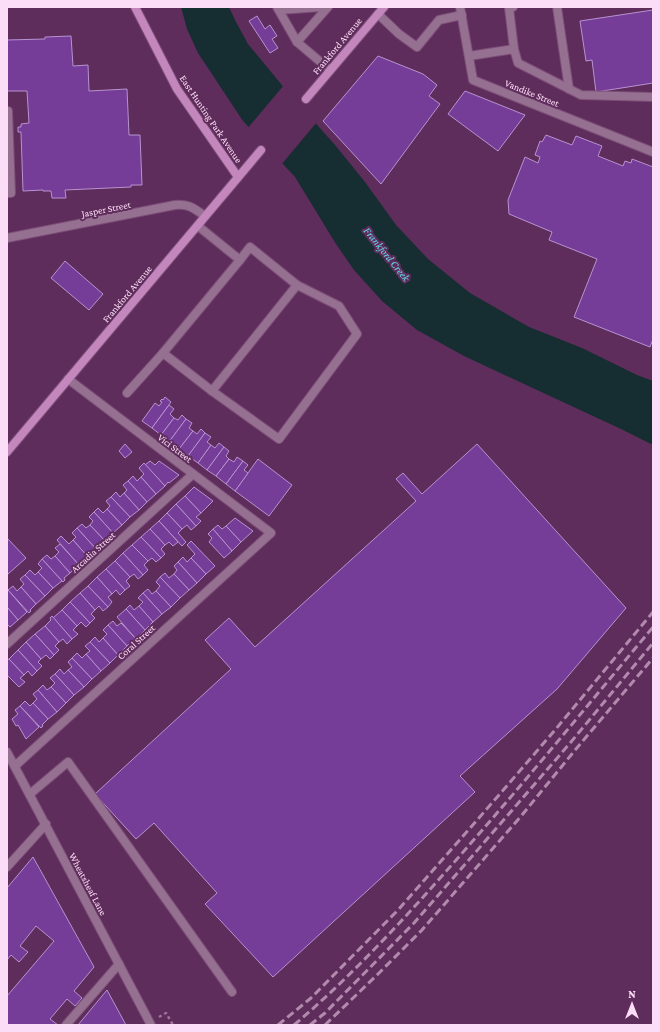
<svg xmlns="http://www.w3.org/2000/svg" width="660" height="1032" font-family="'Crimson Pro',serif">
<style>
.water{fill:#162d31}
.pier{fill:#5f2d5b}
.building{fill:#753c98;stroke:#b793d1}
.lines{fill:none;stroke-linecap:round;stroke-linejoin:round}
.lane-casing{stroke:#7b4d77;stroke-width:10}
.street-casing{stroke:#7b4d77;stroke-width:10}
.secondary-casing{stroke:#7b4d77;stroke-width:10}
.path{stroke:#9f759b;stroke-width:2.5;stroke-dasharray:3 3;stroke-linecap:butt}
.lane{stroke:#957091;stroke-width:8}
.street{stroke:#957091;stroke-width:8}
.secondary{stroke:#c387bd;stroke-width:8}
.rail{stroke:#b28aae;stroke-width:3;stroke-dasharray:8 4;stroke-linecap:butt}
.labels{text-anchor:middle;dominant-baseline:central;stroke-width:4;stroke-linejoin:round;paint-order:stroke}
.street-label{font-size:10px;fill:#fcddf8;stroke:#5f2d5b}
.water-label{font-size:11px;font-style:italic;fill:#64d9ec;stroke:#5f2d5b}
</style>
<rect width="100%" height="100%" fill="#5f2d5b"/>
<polygon class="water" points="181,7 229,7 235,20 248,44 286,90 335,145 365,182 396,225 428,259 470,293 529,327 582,348 637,375 653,381 653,445 621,429 464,356 417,330 382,301 354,270 336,244 295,177 243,121 198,53 187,29"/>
<polygon class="pier" points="284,85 317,122 281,165 247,129"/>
<g class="building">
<polygon points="653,10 653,83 596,92 592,60 586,61 580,21"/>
<polygon points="257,16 265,29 270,25 277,36 272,39 278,48 270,53 249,21"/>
<polygon points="71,36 73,66 88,65 89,91 127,89 129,135 140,135 142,185 131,185 131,187 65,190 66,198 52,198 51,191 43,191 43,190 23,191 21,132 18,132 18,127 21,127 21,124 29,123 27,91 7,91 7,40 45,39 45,37"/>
<polygon points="378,56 423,74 437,85 429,96 440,104 381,184 323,121"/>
<polygon points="465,91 525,115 498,151 448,114"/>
<polygon points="546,135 572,145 576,136 602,146 598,156 623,166 625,161 631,163 632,159 653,167 653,339 650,347 574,317 597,259 549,240 552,232 509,214 508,200 525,157 538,163 540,157 535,155 540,141 542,142"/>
<polygon points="65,261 103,294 89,310 51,278"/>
<polygon points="165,397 171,402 152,428 142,421 155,403 159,406 162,402 160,401 162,399 163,400"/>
<polygon points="169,405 174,409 170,414 174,418 161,435 152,428"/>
<polygon points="182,415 186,419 169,442 161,435 174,418 178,420"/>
<polygon points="186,419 192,423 189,428 193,431 179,449 169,442"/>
<polygon points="201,429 205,433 188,456 179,449 193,431 197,434"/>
<polygon points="205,433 211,437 207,442 211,445 198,463 188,456"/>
<polygon points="219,443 224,447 207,470 198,463 211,445 215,448"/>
<polygon points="125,444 132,452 125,458 119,451"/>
<polygon points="477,444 626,608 557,689 460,776 475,792 273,977 205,904 217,893 154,823 136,839 95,794 231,669 205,640 229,618 255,647 416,501 396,479 403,473 422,494"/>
<polygon points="224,447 229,451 226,456 229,459 216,476 207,470"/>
<polygon points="237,457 243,461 226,484 216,476 229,459 234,462"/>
<polygon points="258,459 292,485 269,516 235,491"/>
<polygon points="150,461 155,465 159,461 179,475 169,483 168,482 165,486 145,465"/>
<polygon points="243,461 248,465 244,470 248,473 235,491 226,484"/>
<polygon points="144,463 165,486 156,494 141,477 144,474 139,468"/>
<polygon points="133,476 137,481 141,477 156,494 147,502 128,481"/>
<polygon points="128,481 147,502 139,510 124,493 127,490 123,485"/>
<polygon points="194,487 213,501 201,513 185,496"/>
<polygon points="116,492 120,497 124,493 139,510 130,517 111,497"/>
<polygon points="185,496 201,513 196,517 201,521 196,526 176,504"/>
<polygon points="111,497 130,517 122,525 107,509 110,506 106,501"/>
<polygon points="176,504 196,526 191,530 187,525 182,529 167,513"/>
<polygon points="98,508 103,513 107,509 122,525 113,533 94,512"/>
<polygon points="94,512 113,533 105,541 90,525 93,521 89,517"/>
<polygon points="167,513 182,529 178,533 186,542 182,546 159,521"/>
<polygon points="235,518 253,531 241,542 226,526"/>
<polygon points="159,521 178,542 173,546 169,542 165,545 150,529"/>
<polygon points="82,524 86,528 90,525 105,541 96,549 77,528"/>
<polygon points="218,525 222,529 226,526 241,542 232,551 213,529"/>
<polygon points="77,528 96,549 88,557 73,540 76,537 72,533"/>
<polygon points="150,529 165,545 161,549 165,554 161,558 141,537"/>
<polygon points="213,529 232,551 224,558 209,542 212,538 208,534"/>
<polygon points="61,536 69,544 73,540 88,557 79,565 57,540"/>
<polygon points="141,537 161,558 156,562 152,558 148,561 132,545"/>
<polygon points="7,538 26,558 8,574 7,572"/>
<polygon points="191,541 215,566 206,574 191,558 195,554 187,545"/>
<polygon points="60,544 79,565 70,573 55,556 59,552 55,548"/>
<polygon points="132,545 148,561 144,565 148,570 143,575 123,553"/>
<polygon points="123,553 143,575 138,579 134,574 130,577 115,561"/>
<polygon points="47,555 51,559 55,556 70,573 64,578 65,580 63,582 42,559"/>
<polygon points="183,557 187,562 191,558 206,574 197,583 178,562"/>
<polygon points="42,559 62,581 53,588 38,572 42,568 38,564"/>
<polygon points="115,561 130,577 126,581 130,586 125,590 106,569"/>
<polygon points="178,562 197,583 189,590 174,574 177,570 174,566"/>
<polygon points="106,569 125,590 120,595 116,590 112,594 97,577"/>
<polygon points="30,570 35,575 38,572 53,588 45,596 25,575"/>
<polygon points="165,573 169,578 174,574 189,590 180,598 160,577"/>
<polygon points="25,575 45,596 36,604 21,587 24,584 20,579"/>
<polygon points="97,577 112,594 108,597 112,602 108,607 88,586"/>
<polygon points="160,577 180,598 171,607 156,591 160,586 156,582"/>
<polygon points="13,586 17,591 21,587 36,604 30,610 31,611 29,613 8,590"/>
<polygon points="88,586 108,607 103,611 99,606 95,610 80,593"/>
<polygon points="148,589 152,594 156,591 171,607 162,614 143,593"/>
<polygon points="8,590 27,612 18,620 7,607 7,591"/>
<polygon points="80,593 95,610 91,614 95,618 90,623 70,602"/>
<polygon points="143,593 162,614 153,622 139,606 143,602 138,598"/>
<polygon points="70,602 90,623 86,627 81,622 77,626 62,610"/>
<polygon points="130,605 134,610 139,606 153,622 145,630 126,609"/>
<polygon points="7,607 18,620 10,627 7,624"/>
<polygon points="126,609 145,630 136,639 117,617"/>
<polygon points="62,610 77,626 73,630 78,634 72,639 53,618"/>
<polygon points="52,616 72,639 67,644 63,639 59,642 45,626 51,620 50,618"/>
<polygon points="113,621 117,626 121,623 136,639 127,646 108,625"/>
<polygon points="108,625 127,646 118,655 103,638 107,634 103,630"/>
<polygon points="45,626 59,642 55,646 59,650 54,655 35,634"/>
<polygon points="35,634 54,655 50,659 46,655 41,659 26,642"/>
<polygon points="95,637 99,642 103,638 118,655 110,663 90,642"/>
<polygon points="26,642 41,659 38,662 42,666 37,671 18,650"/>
<polygon points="90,642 110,663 101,671 86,654 90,651 85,646"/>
<polygon points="18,650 37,671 32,676 28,671 24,675 9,659"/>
<polygon points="77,653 82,658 86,654 101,671 92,679 72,658"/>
<polygon points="72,658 92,679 84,687 68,670 72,667 68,662"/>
<polygon points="9,659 24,675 20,678 25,682 19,687 7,675 7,660"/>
<polygon points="60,669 64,674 68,670 84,687 74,695 55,674"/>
<polygon points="55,674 74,695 66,703 51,687 55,683 50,678"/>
<polygon points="43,685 47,690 51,687 66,703 57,712 38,690"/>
<polygon points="38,690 57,712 48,719 33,703 37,699 33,694"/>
<polygon points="25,701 30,706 33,703 48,719 42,725 43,726 41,728 20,706"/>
<polygon points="20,706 39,727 26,739 18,725 16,726 12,719 18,714 15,710"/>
<polygon points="33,857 94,967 74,991 82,998 75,1006 67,999 50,1019 58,1025 7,1025 7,996 54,941 36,926 20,946 28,952 19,962 11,955 7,960 7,888"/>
<polygon points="107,990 126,1025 78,1025"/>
</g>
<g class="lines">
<g class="lane-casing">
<g id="lane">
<polyline points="277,7 297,42 328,7"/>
<polyline points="513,7 509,8 514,49"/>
<polyline points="557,7 569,89"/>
<polyline points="279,10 321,7"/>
<polyline points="378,14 399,34 417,47 439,20 462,15"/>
<polyline points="297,42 330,70"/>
<polyline points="469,56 514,49 518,63 581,95 653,97"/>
<polyline points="7,193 11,193 8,111"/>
<polyline points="163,353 212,391 297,285 250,247 240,260"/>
<polyline points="212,391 279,439 357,334 339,306 297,285"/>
<polyline points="127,393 163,353 240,260 198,226"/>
<polyline points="30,794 68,762 232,992"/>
<polyline points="66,1025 119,964"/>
</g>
</g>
<g class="street-casing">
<g id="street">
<polyline points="460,7 473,80 653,152"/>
<path d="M7 238 175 205C190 204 193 208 205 216"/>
<polyline points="7,644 193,474"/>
<polyline points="7,752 151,1025"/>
<polyline points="15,766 271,533 68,379"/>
<polyline points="7,867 46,824"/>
</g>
</g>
<g class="secondary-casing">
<g id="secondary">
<polyline points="135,7 177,89 238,177"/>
<polyline points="306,99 384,7"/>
<polyline points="7,452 261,150"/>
</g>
</g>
<polyline class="path" points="159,1017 166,1013 173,1025"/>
<use href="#lane" class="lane"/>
<use href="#street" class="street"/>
<use href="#secondary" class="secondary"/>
<g class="rail">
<polyline points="278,1025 311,998 399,909 499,795 555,730 653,612"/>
<path d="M294 1025C353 975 406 917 457 859 524 783 588 705 653 627"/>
<polyline points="310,1025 325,1013 414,923 514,808 571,742 653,643"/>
<polyline points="325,1025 378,974 422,930 522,815 576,749 653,658"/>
</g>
</g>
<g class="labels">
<g class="street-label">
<text transform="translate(337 46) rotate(-50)">Frankford Avenue</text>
<text transform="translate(532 93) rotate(22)">Vandike Street</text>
<text transform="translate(211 119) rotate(56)">East Hunting Park Avenue</text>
<text transform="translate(106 209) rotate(-11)">Jasper Street</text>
<text transform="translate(127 294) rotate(-50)">Frankford Avenue</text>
<text transform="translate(175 448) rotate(37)">Vici Street</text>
<text transform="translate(93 552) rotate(-42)">Arcadia Street</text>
<text transform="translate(136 642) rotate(-42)">Coral Street</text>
<text transform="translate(88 884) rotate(62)">Wheatsheaf Lane</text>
</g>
<g class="water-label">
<text transform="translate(387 254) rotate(51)">Frankford Creek</text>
</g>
</g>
<rect width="660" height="1032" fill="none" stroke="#fcddf8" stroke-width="16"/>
<g transform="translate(632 1004)" stroke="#5f2d5b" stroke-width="3" paint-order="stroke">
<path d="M0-3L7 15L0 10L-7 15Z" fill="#fcddf8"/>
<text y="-6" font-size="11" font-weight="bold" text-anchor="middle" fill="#fcddf8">N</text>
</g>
</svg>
